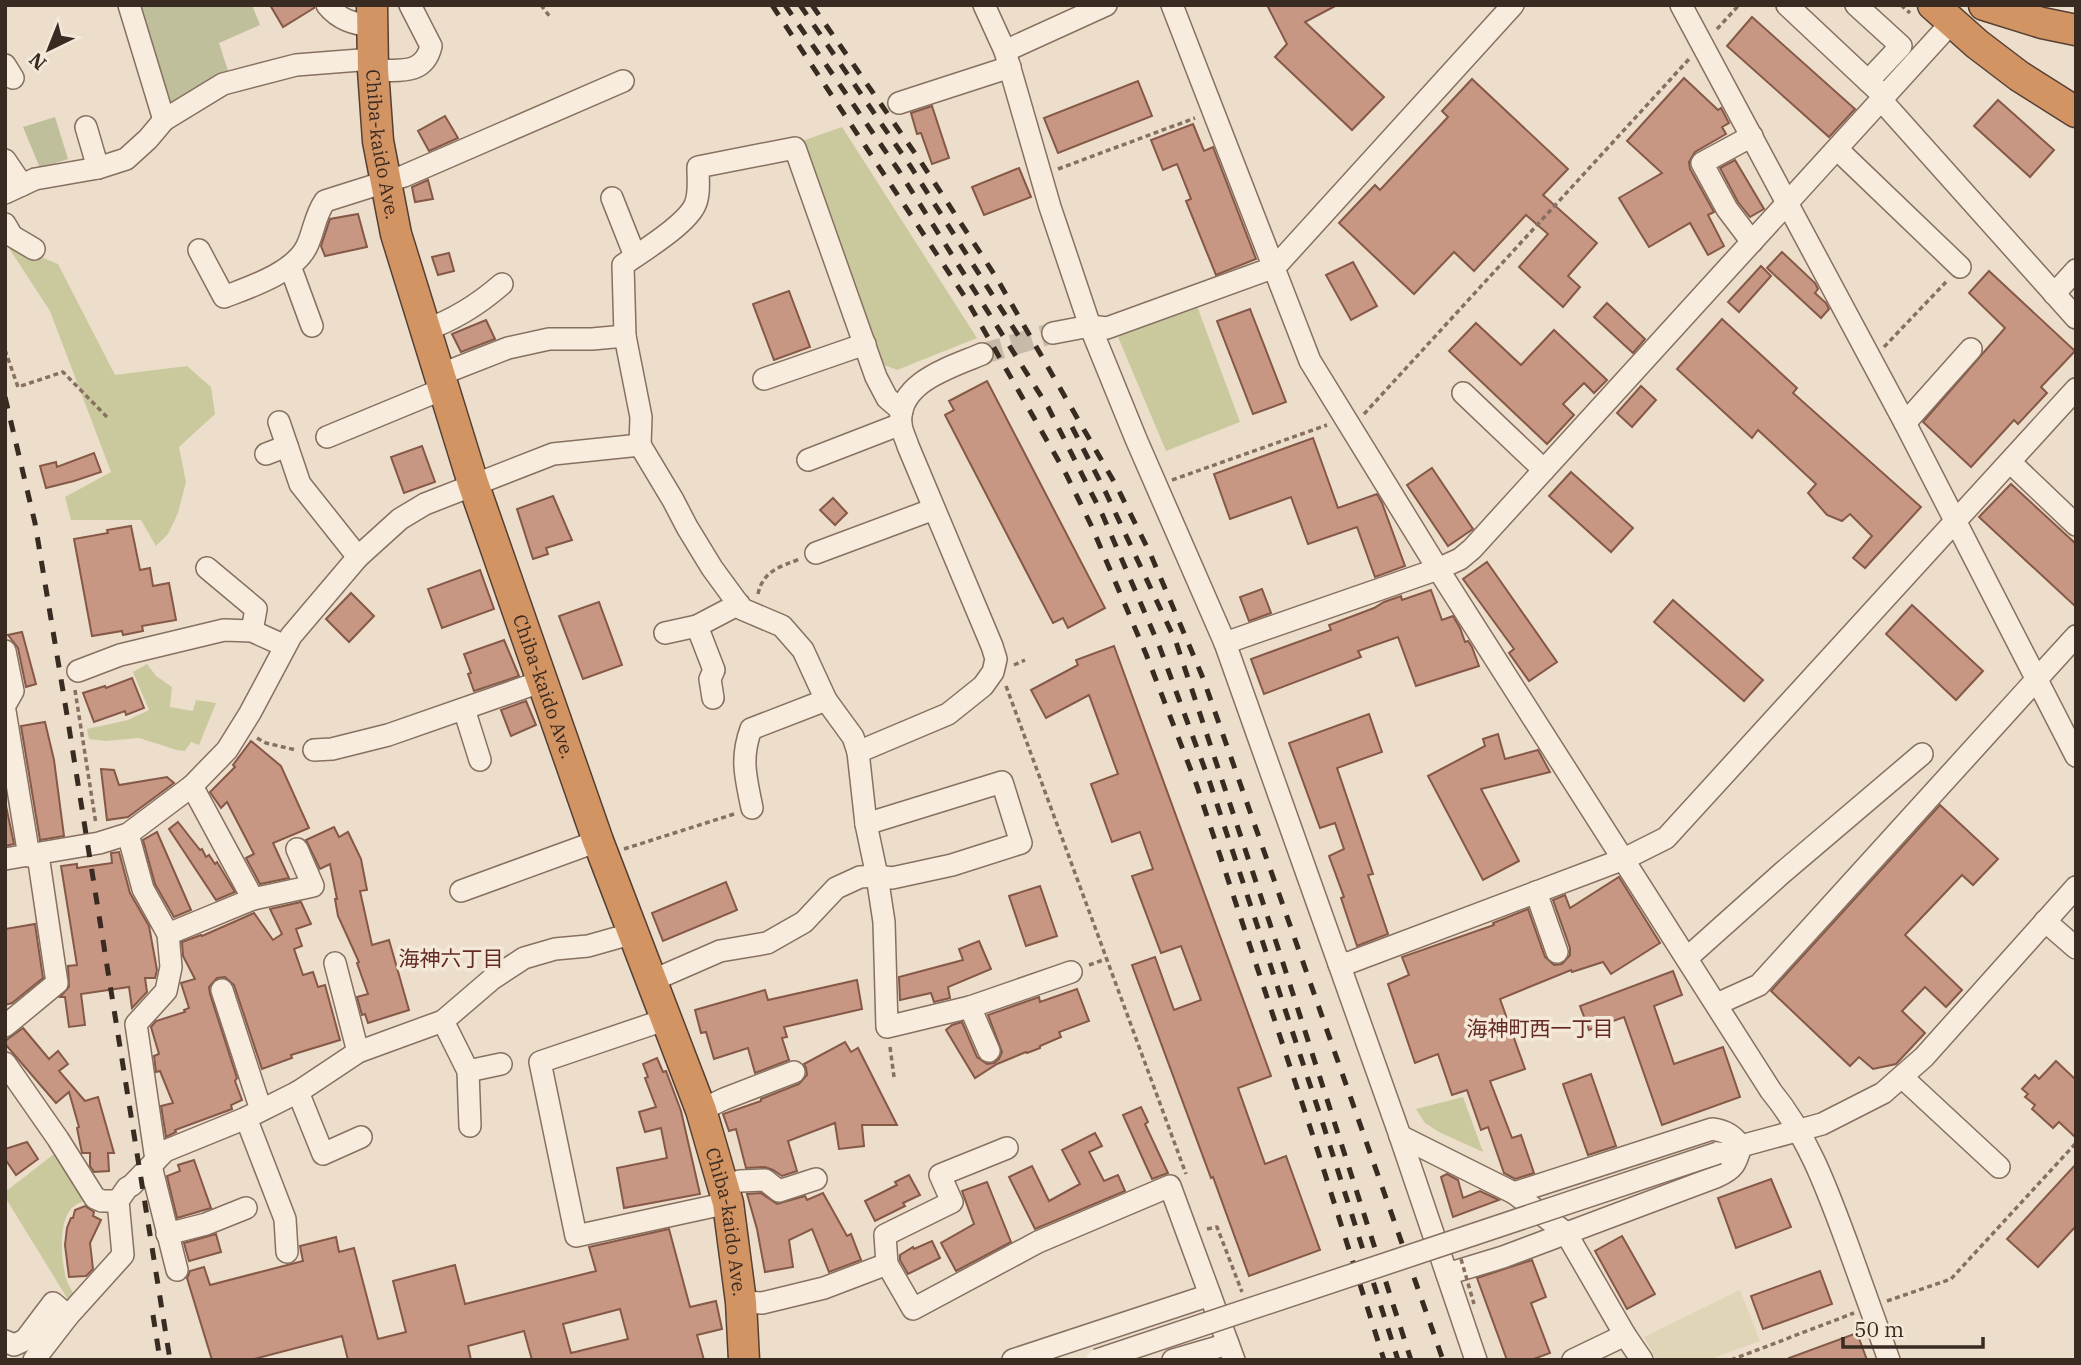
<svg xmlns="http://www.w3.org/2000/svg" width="2081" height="1365" font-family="'IBM Plex Serif','Noto Sans JP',serif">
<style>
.farmland{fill:#e1d5b8}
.green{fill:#cac99e}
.cemetery{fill:#bfbf9c}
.building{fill:#c79783;stroke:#855847;stroke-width:2;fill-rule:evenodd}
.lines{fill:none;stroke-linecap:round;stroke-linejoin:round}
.minor-tunnel{stroke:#c8baa8;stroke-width:21;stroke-dasharray:21 10;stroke-linecap:butt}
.minor-casing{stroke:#877060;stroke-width:24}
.highway-casing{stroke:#563f33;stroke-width:33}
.path{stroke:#877060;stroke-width:3.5;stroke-dasharray:5 3.5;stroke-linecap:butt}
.minor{stroke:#f7ecdd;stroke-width:21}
.highway{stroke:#d39463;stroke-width:30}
.rail{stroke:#392a22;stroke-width:5;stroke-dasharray:12 12;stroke-linecap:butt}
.minor-bridge-casing{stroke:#877060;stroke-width:24;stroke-linecap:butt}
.path-bridge{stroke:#877060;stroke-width:3.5;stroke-dasharray:5 3.5;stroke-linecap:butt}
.minor-bridge{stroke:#f7ecdd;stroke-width:21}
.labels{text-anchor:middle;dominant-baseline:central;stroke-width:7;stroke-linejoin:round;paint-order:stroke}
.street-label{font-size:19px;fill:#392a22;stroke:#f4e9d9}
.neighbourhood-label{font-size:21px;fill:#632a24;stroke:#f4e9d9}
</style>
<rect width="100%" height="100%" fill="#ecdeca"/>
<polygon class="farmland" points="1740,1290 1760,1341 1708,1360 1657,1360 1644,1337"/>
<g class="green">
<polygon points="842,127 977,338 897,370 879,363 802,141"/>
<polygon points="5,242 58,264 115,375 187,366 211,387 215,414 179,447 186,482 178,513 168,534 156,546 141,520 71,520 65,497 111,472 50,311"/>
<polygon points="1197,306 1240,422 1166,451 1118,337"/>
<polygon points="147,664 156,676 172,687 170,707 193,711 196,700 216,703 199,745 191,742 185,751 177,750 139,738 106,741 89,739 87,729 128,720 149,710 133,672"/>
<polygon points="1463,1097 1483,1152 1439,1132 1425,1123 1416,1109"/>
<path d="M58 1151 89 1199C84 1201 78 1203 74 1206 57 1219 61 1263 67 1281 69 1287 74 1294 77 1300L72 1306 5 1197V1192Z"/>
</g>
<g class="cemetery">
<polygon points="138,5 252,5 260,25 219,43 230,77 166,112"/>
<polygon points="55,117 68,159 40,168 23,127"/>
</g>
<g class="building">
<polygon points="270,5 314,5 314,8 283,27"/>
<polygon points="1267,5 1337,5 1305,22 1384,97 1352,130 1275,57 1287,44"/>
<polygon points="1752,17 1855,109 1829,137 1727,46"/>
<polygon points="1684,78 1718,110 1721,108 1729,123 1722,127 1726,134 1695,152 1689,162 1690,169 1714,212 1708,215 1724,246 1708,255 1690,223 1649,247 1619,198 1662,173 1627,141"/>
<polygon points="1472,79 1568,169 1543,195 1597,243 1568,276 1580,287 1563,307 1519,267 1548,234 1526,215 1474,271 1454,252 1414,294 1339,223 1375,185 1380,190 1448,117 1442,111"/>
<polygon points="1138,81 1152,116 1058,153 1044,118"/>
<polygon points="1998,100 2054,150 2030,177 1974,126"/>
<polygon points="932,106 949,158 932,164 921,133 917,134 911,113"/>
<polygon points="445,116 458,138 429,151 418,131"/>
<polygon points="1193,124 1204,151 1213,147 1256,259 1216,275 1186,201 1191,199 1177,164 1163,170 1151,140"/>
<polygon points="1735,160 1764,209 1750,217 1738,202 1720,168"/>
<polygon points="1019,168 1031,197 984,215 972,187"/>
<polygon points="428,180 433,199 415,202 412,187"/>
<polygon points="358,214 367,247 325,256 321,246 330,219"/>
<polygon points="1782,252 1815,283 1818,289 1815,293 1826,303 1829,309 1821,318 1767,268"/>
<polygon points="449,253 454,271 438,275 432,257"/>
<polygon points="1353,262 1377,306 1351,320 1326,275"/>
<polygon points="1761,266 1771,276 1739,312 1728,302"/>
<polygon points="1989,271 2075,351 2041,387 2047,393 2018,424 2014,420 1971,467 1923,422 2005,328 1969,293"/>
<polygon points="789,291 810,347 774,360 753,304"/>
<polygon points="1607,303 1645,339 1633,353 1594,317"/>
<polygon points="1250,309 1286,402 1253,414 1217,321"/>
<polygon points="1722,319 1797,388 1793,393 1921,507 1865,568 1853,558 1872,536 1850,514 1842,521 1827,515 1808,493 1816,484 1758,430 1752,438 1677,369"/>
<polygon points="486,320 495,339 461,352 452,334"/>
<polygon points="1476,323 1521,365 1554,330 1607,380 1594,393 1584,383 1563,404 1574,415 1547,444 1449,351"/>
<polygon points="987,381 1105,608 1068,628 1063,618 1053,623 945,415 954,410 949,401"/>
<polygon points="1641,386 1656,400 1632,427 1617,413"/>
<polygon points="1313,438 1338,508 1377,494 1382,503 1405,566 1375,577 1357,527 1308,544 1291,497 1230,519 1214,474"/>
<polygon points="422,446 435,482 404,493 391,457"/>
<polygon points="94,453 101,472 74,481 46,488 40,466 56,462 57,467"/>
<polygon points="1432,468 1473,529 1448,546 1407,485"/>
<polygon points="1571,472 1633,528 1611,552 1549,496"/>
<polygon points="2011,484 2076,544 2076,607 1979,517"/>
<polygon points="553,496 572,540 546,548 548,554 533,559 517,509"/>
<polygon points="833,498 847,513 835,525 820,510"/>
<polygon points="131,526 140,570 150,568 153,586 169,583 176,620 142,626 143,631 123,635 122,631 92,636 74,539 108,533 107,530"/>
<polygon points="1487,562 1557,662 1529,681 1509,653 1514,649 1463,579"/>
<polygon points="480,570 494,609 442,628 428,589"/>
<polygon points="1262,589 1271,613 1249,621 1240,597"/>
<polygon points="1431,590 1442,620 1453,616 1460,628 1465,642 1468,641 1472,647 1479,666 1416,686 1398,637 1358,651 1361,657 1264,694 1251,659 1331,630 1329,625 1374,608 1384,602 1401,596 1402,600"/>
<polygon points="351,593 374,616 349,642 326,619"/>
<polygon points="1673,600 1763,680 1744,701 1654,622"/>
<polygon points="599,602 622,665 583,679 559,616"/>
<polygon points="1912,605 1983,671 1956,700 1886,634"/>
<polygon points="22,632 36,684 26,687 18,648 8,635"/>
<polygon points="504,640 519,676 474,691 468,674 471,673 464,654"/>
<polygon points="1114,646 1271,1076 1238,1088 1265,1164 1286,1156 1320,1250 1249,1276 1213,1177 1211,1178 1132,965 1155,957 1174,1010 1201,1000 1181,946 1161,953 1132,876 1153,869 1140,832 1112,842 1091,784 1118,774 1089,695 1046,718 1031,690 1078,665 1076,660"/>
<polygon points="132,678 144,708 126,715 125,711 94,722 83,693 105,686 106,688"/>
<polygon points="526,701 536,725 511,736 501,710"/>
<polygon points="1369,714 1382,752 1337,768 1373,874 1368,875 1388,934 1357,946 1341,898 1344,897 1329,856 1344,849 1335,823 1320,828 1289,743"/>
<polygon points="45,722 54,760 64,836 40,840 21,726"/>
<polygon points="1498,734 1505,759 1538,750 1550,772 1481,789 1519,861 1483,880 1428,776 1485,746 1483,739"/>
<polygon points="251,741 281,766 309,828 273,843 289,878 260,884 246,858 254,854 227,802 221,808 210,792 235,767 233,765"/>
<polygon points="101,769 114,770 119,785 167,777 174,783 128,817 107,820"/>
<polygon points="5,801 14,844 5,846"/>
<polygon points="1940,805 1998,859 1973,885 1962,875 1905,935 1962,990 1946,1007 1925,987 1902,1011 1925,1033 1896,1064 1873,1069 1859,1057 1850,1066 1771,991"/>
<polygon points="178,822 200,850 202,849 206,857 209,855 215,864 217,862 235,892 216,900 169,829"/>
<polygon points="334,827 339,837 348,832 361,859 367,890 360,891 372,945 389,940 409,1010 368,1023 365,1014 362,1015 357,997 368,994 357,963 359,962 338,916 335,899 337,899 330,864 320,869 306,840"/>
<polygon points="157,832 191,910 174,917 155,884 143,840"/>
<polygon points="119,852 130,893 149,926 157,970 155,978 145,978 147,992 132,1008 129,987 81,994 85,1025 69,1027 65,997 60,997 69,987 68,966 77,965 61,866 77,864 77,868 112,863 111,853"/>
<polygon points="1619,877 1660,943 1611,974 1603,962 1572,972 1571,970 1500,999 1525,1069 1490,1081 1512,1138 1521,1135 1534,1173 1515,1179 1504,1173 1488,1127 1481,1130 1467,1090 1452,1095 1438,1054 1415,1063 1388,984 1409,975 1402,957 1494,925 1493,923 1528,909 1545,957 1554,965 1562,964 1570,955 1570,948 1553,900 1565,895 1570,908"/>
<polygon points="726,882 737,910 663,941 652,913"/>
<polygon points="1040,886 1057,936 1026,946 1009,896"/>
<polygon points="301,902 311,924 296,929 302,946 294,949 303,975 313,972 318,987 325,985 340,1040 291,1055 292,1058 262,1069 234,985 225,977 217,978 209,987 210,994 237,1078 235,1081 242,1100 231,1105 232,1109 175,1130 176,1132 166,1137 161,1106 173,1103 160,1071 156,1072 154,1056 159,1054 151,1027 156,1021 185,1012 184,1010 189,1008 181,983 195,979 183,956 182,942 201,935 202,936 254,913 273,940 282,934 270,909"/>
<polygon points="35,924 43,978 12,1003 5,1005 5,929"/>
<polygon points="979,941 991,969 948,987 950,998 934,1002 931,993 900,1000 899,977 963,960 959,949"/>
<polygon points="1673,971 1682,995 1654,1006 1674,1064 1723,1047 1740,1097 1662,1125 1624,1017 1589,1030 1580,1006"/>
<polygon points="857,980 862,1009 784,1027 787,1037 782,1038 789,1060 755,1073 748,1048 714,1059 706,1032 701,1033 695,1010 765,990 768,1000"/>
<polygon points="1077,989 1089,1021 1059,1032 1061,1037 1040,1046 1040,1048 1027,1053 1026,1052 997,1064 975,1078 946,1030 952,1025 962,1022 977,1057 987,1064 994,1063 999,1059 1002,1052 988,1015 1039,997 1040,1002"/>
<polygon points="23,1028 49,1059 58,1051 68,1064 59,1071 85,1101 98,1097 114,1153 108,1153 109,1171 94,1172 90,1166 90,1153 82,1153 77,1128 79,1127 69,1092 56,1103 5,1044 5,1041"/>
<polygon points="845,1042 851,1052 858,1048 897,1125 862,1125 864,1146 839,1149 835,1123 788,1141 797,1171 782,1176 773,1170 765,1167 746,1168 736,1129 729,1131 723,1114 761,1101 761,1099 799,1084 807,1075 806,1068 804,1064"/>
<polygon points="657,1058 663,1072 666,1071 681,1111 700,1194 624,1208 617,1168 667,1158 661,1128 645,1132 639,1112 656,1107 645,1078 648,1077 643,1064"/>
<polygon points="2056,1061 2076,1080 2076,1138 2059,1122 2053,1128 2032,1109 2035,1105 2025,1097 2028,1094 2022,1089 2035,1075 2039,1079"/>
<polygon points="1591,1074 1616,1146 1588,1155 1563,1084"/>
<polygon points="1141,1107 1148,1122 1145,1124 1168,1173 1152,1179 1123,1115"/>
<polygon points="1095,1133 1102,1146 1089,1152 1104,1181 1118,1175 1125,1191 1035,1229 1009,1177 1032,1166 1049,1201 1080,1184 1062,1150"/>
<polygon points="27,1142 38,1159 16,1175 5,1159 5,1149"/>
<polygon points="194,1160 211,1208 177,1218 167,1176 180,1171 178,1165"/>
<polygon points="2076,1164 2076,1226 2038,1267 2007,1239"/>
<polygon points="1447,1174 1458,1180 1463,1198 1480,1191 1499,1200 1453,1217 1441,1177"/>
<polygon points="909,1175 920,1195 903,1203 905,1206 875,1221 865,1201 897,1185 895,1182"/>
<polygon points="1771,1179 1791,1227 1736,1248 1718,1198"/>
<polygon points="987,1182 1011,1242 956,1271 941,1243 974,1224 962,1191"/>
<polygon points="761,1193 777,1204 805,1196 807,1200 823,1193 847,1236 851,1234 861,1260 829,1272 812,1229 789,1240 793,1267 765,1272 757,1229 747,1194"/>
<polygon points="85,1206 94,1212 93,1216 101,1220 90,1243 93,1269 86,1276 69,1277 65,1245 67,1228 71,1218 73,1218 75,1210"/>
<path d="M669 1229 690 1307 716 1301 722 1329 697 1335 704 1360H532L524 1331 468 1346 471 1360H348L342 1336 250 1360H212L187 1278 190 1271 204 1267 210 1285 303 1261 300 1246 336 1237 339 1252 354 1248 378 1339 406 1332 393 1281 455 1265 465 1304 596 1271 589 1247ZM620 1309 628 1339 571 1353 563 1324Z"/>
<polygon points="216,1234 221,1252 189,1261 184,1243"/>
<polygon points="1622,1236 1655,1294 1627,1309 1595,1251"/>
<polygon points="932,1241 940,1258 908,1274 900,1260 900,1255 913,1247 914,1249"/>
<polygon points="1532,1260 1546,1297 1531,1303 1550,1353 1531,1360 1507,1360 1477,1278"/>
<polygon points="1820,1271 1832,1304 1763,1329 1751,1296"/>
<polygon points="1857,1333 1867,1360 1790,1360 1789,1358"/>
</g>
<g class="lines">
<polyline class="minor-tunnel" points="982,354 1053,333"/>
<g class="minor-casing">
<g id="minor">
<polyline points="129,5 164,120"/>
<path d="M327 5C339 20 354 24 372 26"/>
<polyline points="984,5 1005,51 1050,207 1090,326 1136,439 1225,643 1398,1130 1476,1360"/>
<path d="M1172 5 1310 361 1438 569 1771 1091C1808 1136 1827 1189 1847 1243 1861 1282 1875 1321 1889 1360"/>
<polyline points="1681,5 1905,423 2076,756"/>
<polyline points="1787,5 1885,97"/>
<polyline points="1856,5 1901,46 1868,81"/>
<polyline points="1005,51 1106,5"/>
<polyline points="5,65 13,78"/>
<path d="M373 70C398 70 424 76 431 46L410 5"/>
<polyline points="1882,101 2076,318"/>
<polyline points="899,103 1010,67"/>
<polyline points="86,127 98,168"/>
<polyline points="1837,149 1960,267"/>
<polyline points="5,160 22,185"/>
<polyline points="5,193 35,179 98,168 126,159 148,139 164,120 223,84 296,65 373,59"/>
<polyline points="612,198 635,256"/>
<polyline points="5,224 12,236 34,249"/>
<polyline points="1752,242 1727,209 1702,163 1752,136"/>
<path d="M199 250 224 297C250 287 294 273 307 246 314 231 315 215 325 201L404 176 623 81"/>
<polyline points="290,266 312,326"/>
<polyline points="2054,294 2076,270"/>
<path d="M425 330C454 320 479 304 502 284"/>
<polyline points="1053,333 1090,326 1107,328 1275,267 1513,5"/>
<path d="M982 354C952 367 896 382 901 425 902 432 906 439 908 446L992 646 996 659 993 672 983 686 948 714 858 752 866 824 877 876 884 922 887 1027 970 1007 1071 972"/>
<polyline points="439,375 508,348 549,339 592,339 625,336"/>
<polyline points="764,379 865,344"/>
<polyline points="1463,393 1544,470"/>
<polyline points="279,422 300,484 358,557"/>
<polyline points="1905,423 1971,349"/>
<polyline points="327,437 443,389"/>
<path d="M640 445 641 417 625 336 623 265C641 252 686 225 695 205 700 194 698 180 698 167L795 148 876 377 887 398 902 411"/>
<polyline points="266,454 287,446"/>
<polyline points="808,460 901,424"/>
<polyline points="2010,462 2076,525"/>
<polyline points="816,553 934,509"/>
<polyline points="207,568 256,609 252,631"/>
<polyline points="697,626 714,670 710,679 713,698"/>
<polyline points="665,633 697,626 739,604"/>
<polyline points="1225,643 1438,569 1460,559 1472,549 1952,22"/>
<polyline points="5,651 13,691 5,705"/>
<polyline points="78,671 120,655 224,630 252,631 285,646"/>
<polyline points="464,709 480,760"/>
<polyline points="5,711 29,856"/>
<polyline points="314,750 332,749 388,735 543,681"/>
<polyline points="192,786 253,899"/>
<path d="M752 808C746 778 740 759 751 729L826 700"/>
<polyline points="128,834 143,889 168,934 171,967 166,991 136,1024 156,1160"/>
<polyline points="5,859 99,843 128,834 192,786 227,750 250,713 291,636 358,557 400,519 425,504 553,454 640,445 673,500 687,527 712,568 742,609 782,626 803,650 826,700 853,737 858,752"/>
<polyline points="461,891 598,841"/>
<polyline points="1536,892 1557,952"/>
<polyline points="2045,921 2076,948"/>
<polyline points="168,934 253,899 313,886 297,849"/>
<polyline points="1687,958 1782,873 1922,754"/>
<polyline points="335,963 358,1052"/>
<polyline points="1339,964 1351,962 1624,859 1666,838 2076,389"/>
<polyline points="651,978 665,975 720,951 767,943 804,922 836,888 860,877 877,876 892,878 952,865 1021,843 1002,782 866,824"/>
<polyline points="222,990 261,1110"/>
<polyline points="1717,1004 1759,985 2076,636"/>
<polyline points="970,1007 989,1051"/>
<polyline points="667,1019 540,1062 576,1236 728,1203"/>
<polyline points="443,1021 468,1071 470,1126"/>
<polyline points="5,1026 57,983 38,855"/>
<polyline points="5,1063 58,1139 95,1198 102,1201 118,1201"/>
<polyline points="468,1071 501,1064"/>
<polyline points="1902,1077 1999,1167"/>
<polyline points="298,1092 323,1154 361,1137"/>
<polyline points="701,1110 724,1099 794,1072"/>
<polyline points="246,1118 285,1219 287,1252"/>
<polyline points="1400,1136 1514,1193 1566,1233 1625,1335 1642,1360"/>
<polyline points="1730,1149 1822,1124 1883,1093 1924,1057 2076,887"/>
<polyline points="151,1166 177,1270"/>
<polyline points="724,1186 740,1181 765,1180 779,1191 816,1179"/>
<polyline points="167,1234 206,1224 246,1208"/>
<polyline points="887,1264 885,1235 952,1202 940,1175 1007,1148"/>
<path d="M1447 1274 1503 1257 1716 1177C1734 1169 1736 1164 1741 1146 1732 1135 1726 1131 1712 1129L1514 1193"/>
<polyline points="741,1302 762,1303 824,1288 887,1264 913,1309 1038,1242 1170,1186 1234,1360"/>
<polyline points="5,1341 14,1345 25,1340 53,1303 68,1316"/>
<polyline points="34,1360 68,1316 123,1255 118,1201 127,1188 132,1185 165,1151 246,1118 298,1092 358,1052 443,1021 492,979 524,958 555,949 588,946 634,933"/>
<polyline points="1013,1360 1210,1295"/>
<polyline points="1173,1360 1228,1344"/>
<polyline points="1573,1360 1625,1335"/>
</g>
</g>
<g class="highway-casing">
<g id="highway">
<path id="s1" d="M372 5 373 70 378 141 396 234 473 483 598 841 701 1110 728 1203 741 1302 744 1360"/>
<polyline points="1933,5 1977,44 2019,76 2076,112"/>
<polyline points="1984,5 2042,23 2076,30"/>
</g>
</g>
<g class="path">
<polyline points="541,5 550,17"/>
<polyline points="1901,5 1910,13"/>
<polyline points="1717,29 1739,5"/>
<polyline points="1058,169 1195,118"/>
<polyline points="1884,347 1946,282"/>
<polyline points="5,350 18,387 63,372 107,417"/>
<polyline points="1364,414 1690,58"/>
<polyline points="1172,480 1327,425"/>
<path d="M758 594C763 571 779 567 800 559"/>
<polyline points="1014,665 1025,660"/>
<polyline points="1006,686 1186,1174"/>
<polyline points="75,690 96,824"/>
<polyline points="257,738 266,743 296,750"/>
<polyline points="624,849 734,814"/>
<polyline points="1089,965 1106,959"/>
<polyline points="890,1047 894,1077"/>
<polyline points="1207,1229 1217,1227 1242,1292"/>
<polyline points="1887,1301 1951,1279 2076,1143"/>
<polyline points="1731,1360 1854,1313"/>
</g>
<use href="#minor" class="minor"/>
<use href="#highway" class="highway"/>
<g class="rail">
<polyline points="772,5 965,297 1066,474 1091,525 1146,654 1197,786 1312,1133 1384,1360"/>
<polyline points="785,5 899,171 1048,407 1103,516 1160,648 1210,783 1324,1127 1398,1360"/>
<polyline points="800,5 911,167 1023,343"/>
<polyline points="812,5 919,159 996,277 1117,487 1150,553 1203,678 1443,1360"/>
<polyline points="5,397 35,523 67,715 170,1360"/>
<polyline points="1072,427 1106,493 1176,642 1283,963 1411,1360"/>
<polyline points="153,1315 160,1360"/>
</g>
<g class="minor-bridge-casing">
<polyline id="minor-bridge" points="1097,1360 1718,1153"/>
</g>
<polyline class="path-bridge" points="1461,1259 1474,1304"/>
<use href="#minor-bridge" class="minor-bridge"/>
</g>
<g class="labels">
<g class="street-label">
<text stroke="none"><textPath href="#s1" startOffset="140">Chiba-kaido Ave.</textPath></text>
<text stroke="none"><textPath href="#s1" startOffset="707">Chiba-kaido Ave.</textPath></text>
<text stroke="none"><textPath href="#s1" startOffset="1274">Chiba-kaido Ave.</textPath></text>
</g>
<g class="neighbourhood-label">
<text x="451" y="958">海神六丁目</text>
<text x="1540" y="1028">海神町西一丁目</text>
</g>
</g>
<rect width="2081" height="1365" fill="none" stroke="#392a22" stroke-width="14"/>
<g transform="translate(49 49) rotate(223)" stroke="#f4e9d9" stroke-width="5" paint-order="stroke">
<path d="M0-5L12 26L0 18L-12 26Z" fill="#392a22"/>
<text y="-10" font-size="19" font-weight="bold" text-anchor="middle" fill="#392a22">N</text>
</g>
<path d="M1843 1337v10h140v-10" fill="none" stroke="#392a22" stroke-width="3.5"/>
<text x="1854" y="1337" font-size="21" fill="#392a22" stroke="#f4e9d9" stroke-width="5" paint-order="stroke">50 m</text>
</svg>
